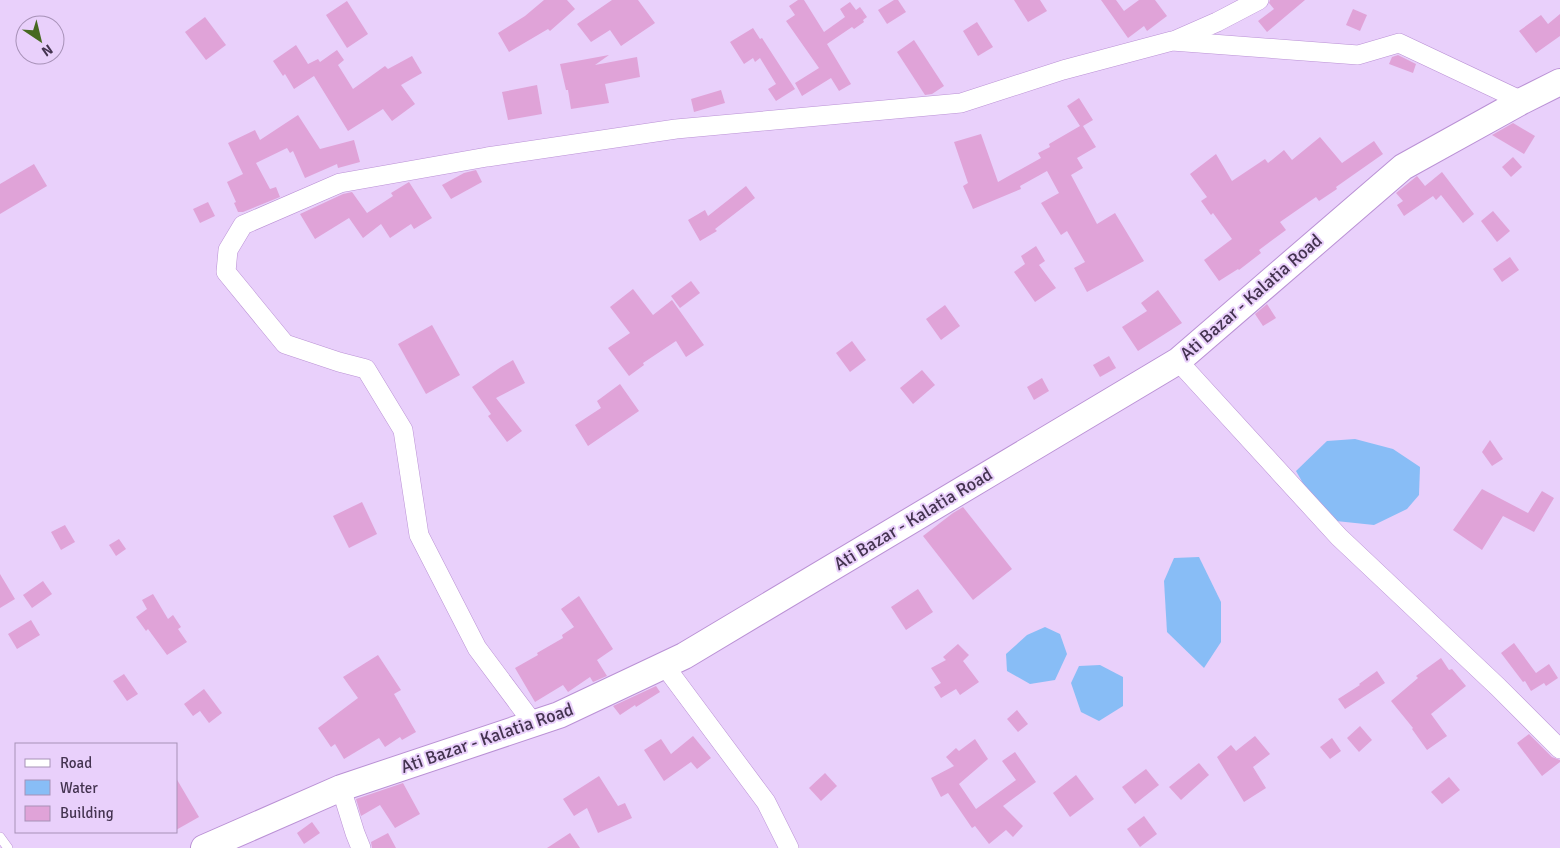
<svg xmlns="http://www.w3.org/2000/svg" width="1560" height="848" font-family="Signika,sans-serif">
<style>
.water{fill:#88bdf6}
.building{fill:#e0a3d8}
.lines{fill:none;stroke-linecap:round;stroke-linejoin:round}
.service-casing{stroke:#ba91d5;stroke-width:10}
.minor-casing{stroke:#ba91d5;stroke-width:20}
.secondary-casing{stroke:#ba91d5;stroke-width:28}
.service{stroke:#fff;stroke-width:9}
.minor{stroke:#fff;stroke-width:19}
.secondary{stroke:#fff;stroke-width:26}
.labels{text-anchor:middle;dominant-baseline:central;stroke-width:4;stroke-linejoin:round;paint-order:stroke}
.street-label{font-size:18px;fill:#443350;stroke:#e9d0fb}
</style>
<rect width="100%" height="100%" fill="#e9d0fb"/>
<g class="water">
<polygon points="1355,439 1393,449 1420,467 1419,495 1407,509 1374,525 1336,521 1317,508 1296,471 1327,441"/>
<polygon points="1199,557 1221,602 1221,642 1204,668 1167,632 1164,581 1174,558"/>
<polygon points="1045,627 1060,634 1067,654 1055,680 1030,684 1007,671 1006,654 1027,635"/>
<polygon points="1100,665 1123,677 1123,706 1099,721 1081,712 1071,683 1079,666"/>
</g>
<g class="building">
<polygon points="544,0 567,0 575,9 550,31 548,29 509,52 498,33 525,16"/>
<polygon points="612,0 638,0 655,23 621,46 610,30 591,42 577,24"/>
<polygon points="798,0 804,0 824,32 845,17 840,9 850,2 856,10 860,7 867,17 863,20 864,22 854,29 852,27 827,44 851,84 839,91 831,78 802,96 795,83 819,68 786,21 795,15 789,6"/>
<polygon points="894,0 898,0 906,12 887,24 878,10"/>
<polygon points="1014,0 1040,0 1047,11 1028,22"/>
<polygon points="1101,0 1116,0 1124,11 1139,0 1155,0 1167,16 1147,31 1144,26 1128,38"/>
<polygon points="1270,0 1305,0 1267,32 1258,21 1274,9 1269,3"/>
<polygon points="347,1 368,34 347,48 326,15"/>
<polygon points="1353,9 1367,15 1360,31 1346,25"/>
<polygon points="1560,14 1560,36 1536,53 1519,31 1541,15 1548,24"/>
<polygon points="205,17 226,45 206,60 185,32"/>
<polygon points="977,22 993,47 978,56 963,31"/>
<polygon points="753,28 760,39 762,38 795,89 776,101 768,89 776,84 760,58 755,62 753,58 744,64 730,42"/>
<polygon points="914,40 944,86 932,94 925,95 897,52"/>
<polygon points="296,45 308,64 318,59 320,62 337,50 344,60 338,65 353,89 385,66 388,69 412,56 422,73 401,85 415,104 392,121 383,109 348,131 314,76 294,89 285,74 283,76 273,61"/>
<polygon points="609,55 595,65 637,57 640,77 605,84 609,103 571,109 568,90 566,90 560,64"/>
<polygon points="1398,55 1416,64 1413,73 1389,64 1392,57"/>
<polygon points="537,85 542,114 508,120 502,92"/>
<polygon points="721,90 725,103 694,112 691,99"/>
<polygon points="1079,98 1093,120 1083,126 1096,147 1077,158 1083,168 1071,175 1097,224 1115,213 1144,261 1087,292 1074,268 1085,262 1067,231 1061,235 1041,203 1059,193 1047,171 1020,186 1021,189 973,209 963,186 968,183 954,142 981,134 998,182 1041,158 1038,153 1050,147 1049,144 1080,126 1067,106"/>
<polygon points="298,115 320,149 354,140 360,162 338,168 337,164 305,178 293,151 290,153 287,148 256,163 270,189 276,187 280,197 243,212 238,212 234,203 236,202 227,182 243,174 228,143 255,130 260,140"/>
<polygon points="1513,123 1535,136 1524,154 1492,135"/>
<polygon points="1320,137 1342,163 1374,141 1383,154 1336,187 1337,189 1319,201 1316,197 1280,222 1286,230 1259,250 1261,253 1239,270 1238,269 1219,281 1204,260 1232,239 1213,213 1211,215 1201,201 1207,197 1190,174 1216,154 1232,181 1265,159 1268,163 1284,150 1292,160"/>
<polygon points="1513,157 1522,167 1511,177 1502,167"/>
<polygon points="34,164 47,186 0,214 0,184"/>
<polygon points="476,170 482,182 451,199 442,185 464,173"/>
<polygon points="1442,172 1474,214 1463,223 1441,195 1436,200 1433,196 1404,216 1397,205 1403,201 1396,193 1417,176 1425,186"/>
<polygon points="409,182 432,218 414,229 411,224 390,238 381,224 363,238 349,218 315,239 300,214 343,194 352,192 367,213 393,196 391,193"/>
<polygon points="746,186 755,198 715,229 717,231 700,241 688,220 705,210 708,216"/>
<polygon points="208,202 215,216 200,223 193,209"/>
<polygon points="1493,211 1510,231 1497,242 1481,221"/>
<polygon points="1036,246 1045,261 1039,265 1056,288 1035,302 1014,272 1025,264 1021,256"/>
<polygon points="1510,257 1519,270 1502,282 1493,269"/>
<polygon points="691,281 700,293 680,308 671,296"/>
<polygon points="633,289 653,315 672,300 704,345 686,357 676,341 643,363 644,365 629,376 608,348 630,333 610,307"/>
<polygon points="1158,290 1182,323 1138,351 1122,327 1147,311 1141,303"/>
<polygon points="1267,304 1276,318 1263,326 1255,314"/>
<polygon points="945,305 960,326 941,340 926,319"/>
<polygon points="432,325 460,375 426,394 398,344"/>
<polygon points="852,341 866,360 850,372 836,353"/>
<polygon points="1109,356 1116,368 1100,377 1093,365"/>
<polygon points="513,360 525,383 496,398 522,431 507,442 488,416 491,414 472,387 501,367"/>
<polygon points="922,370 935,385 913,404 900,388"/>
<polygon points="1042,378 1049,391 1034,400 1027,387"/>
<polygon points="620,384 639,411 588,446 575,425 601,408 597,401"/>
<polygon points="1490,440 1503,459 1492,466 1482,452"/>
<polygon points="1482,489 1528,513 1542,491 1554,498 1534,532 1503,516 1482,550 1453,530"/>
<polygon points="362,502 377,534 349,548 333,516"/>
<polygon points="963,507 1012,569 973,600 923,536 953,513"/>
<polygon points="65,525 75,542 61,550 51,532"/>
<polygon points="119,539 126,549 116,556 109,545"/>
<polygon points="0,574 15,599 0,608"/>
<polygon points="43,581 52,594 32,608 23,595"/>
<polygon points="918,589 933,612 906,630 891,607"/>
<polygon points="153,594 168,619 173,615 181,627 178,629 187,642 167,655 148,629 146,631 136,617 147,609 142,600"/>
<polygon points="579,596 613,649 597,660 607,676 593,682 590,677 568,692 563,685 535,702 515,668 538,655 537,653 563,638 562,635 574,627 561,609"/>
<polygon points="31,620 40,635 17,649 8,634"/>
<polygon points="1514,643 1536,673 1549,664 1558,678 1546,686 1544,683 1531,691 1525,681 1523,682 1501,653"/>
<polygon points="958,644 969,655 963,661 979,682 960,695 956,689 941,698 934,687 941,683 931,668 946,660 943,657"/>
<polygon points="378,655 401,690 394,694 416,732 402,740 400,737 385,747 379,738 344,759 335,744 331,747 318,728 358,698 343,677"/>
<polygon points="1441,658 1449,670 1452,669 1466,686 1431,714 1447,736 1427,750 1412,729 1413,728 1391,701 1418,678 1416,676"/>
<polygon points="1377,671 1385,683 1345,709 1338,699 1360,685 1359,684"/>
<polygon points="124,674 138,694 127,701 113,681"/>
<polygon points="656,686 660,692 636,707 635,705 620,715 613,706"/>
<polygon points="204,689 222,713 209,723 200,711 193,716 184,704"/>
<polygon points="1017,710 1028,724 1018,732 1007,719"/>
<polygon points="1360,726 1372,740 1359,752 1347,738"/>
<polygon points="1529,734 1552,757 1560,760 1560,762 1542,776 1517,743"/>
<polygon points="693,736 711,758 697,769 691,762 664,781 644,750 661,739 671,754"/>
<polygon points="1255,736 1270,754 1253,767 1266,788 1244,802 1217,757 1231,745 1236,751"/>
<polygon points="1332,738 1341,751 1330,759 1320,747"/>
<polygon points="975,739 988,759 959,784 976,809 1016,780 1002,761 1015,752 1036,782 1003,806 1023,826 1013,837 1006,830 989,844 975,826 972,828 948,793 941,797 931,778 954,766 946,757 956,748 959,751"/>
<polygon points="1199,763 1209,775 1181,800 1169,787"/>
<polygon points="1146,769 1159,785 1135,804 1122,787"/>
<polygon points="825,773 837,786 821,801 809,788"/>
<polygon points="1076,775 1094,799 1070,817 1053,793"/>
<polygon points="599,776 618,806 625,803 632,818 598,833 587,808 574,816 563,799"/>
<polygon points="1449,777 1460,790 1442,804 1431,792"/>
<polygon points="176,778 199,817 176,830"/>
<polygon points="403,783 420,814 395,828 380,805 361,816 356,799"/>
<polygon points="1144,816 1157,834 1140,847 1127,829"/>
<polygon points="312,822 320,833 304,844 297,833"/>
<polygon points="388,833 396,848 372,848 371,842"/>
<polygon points="570,833 580,848 547,848"/>
</g>
<g class="lines">
<g class="service-casing">
<polyline id="service" points="0,837 8,848"/>
</g>
<g class="minor-casing">
<g id="minor">
<polyline points="1176,40 1217,22 1259,0"/>
<polyline points="1178,361 1339,537 1498,687 1560,749"/>
<polyline points="664,665 766,802 789,848"/>
<polyline points="533,723 477,648 419,535 403,430 366,369 339,362 285,344 226,272 228,250 243,225 340,183 487,157 676,129 961,103 1063,70 1172,41 1358,55 1399,43 1522,101"/>
<polyline points="341,788 355,833 361,848"/>
</g>
</g>
<g class="secondary-casing">
<polyline id="secondary" points="204,848 341,788 559,715 684,656 1178,361 1403,167 1522,101 1560,82"/>
</g>
<use href="#service" class="service"/>
<use href="#minor" class="minor"/>
<use href="#secondary" class="secondary"/>
</g>
<g class="labels">
<g class="street-label">
<text transform="translate(1251 297) rotate(-41)">Ati Bazar - Kalatia Road</text>
<text transform="translate(913 519) rotate(-31)">Ati Bazar - Kalatia Road</text>
<text transform="translate(487 738) rotate(-19)">Ati Bazar - Kalatia Road</text>
</g>
</g>
<rect x="15" y="743" width="162" height="90" fill="#e9d0fb" stroke="#a791b7"/>
<rect x="25" y="759" width="25" height="8" fill="#ffffff" stroke="#a791b7"/>
<text x="60" y="768" font-size="15" fill="#443350">Road</text>
<rect x="25" y="780" width="25" height="15" fill="#88bdf6" stroke="#a791b7"/>
<text x="60" y="793" font-size="15" fill="#443350">Water</text>
<rect x="25" y="806" width="25" height="15" fill="#e0a3d8" stroke="#a791b7"/>
<text x="60" y="818" font-size="15" fill="#443350">Building</text>
<g transform="translate(40 40) rotate(145)"><circle r="24" fill="#e9d0fb" stroke="#a791b7"/>
<path d="M0-4L9 19L0 12L-9 19Z" fill="#476921"/>
<text y="-8" font-size="14" font-weight="bold" text-anchor="middle" fill="#443350">N</text>
</g>
</svg>
